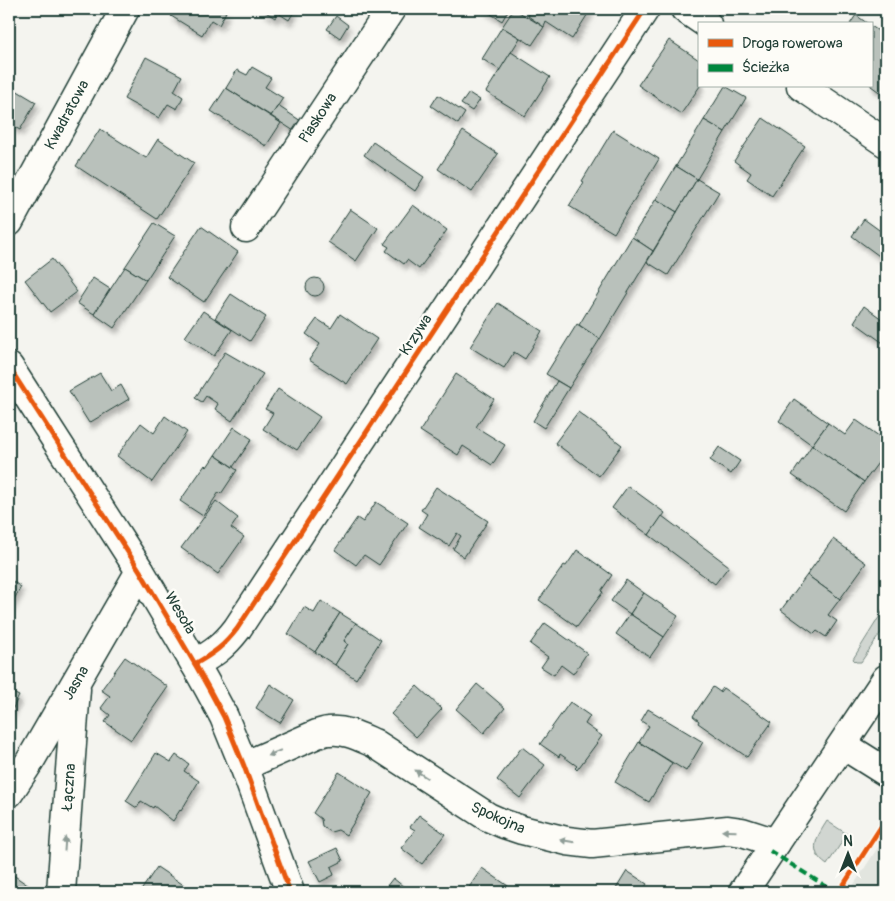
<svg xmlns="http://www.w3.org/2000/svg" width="895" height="901" font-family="Pangolin,sans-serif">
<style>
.built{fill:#e2e5df}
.green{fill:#d1d6d1;stroke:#788a82}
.building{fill:#b9c1bb;stroke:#1f3d34;filter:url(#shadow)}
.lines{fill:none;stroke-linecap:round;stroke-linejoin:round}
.street-casing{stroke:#1f3d34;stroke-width:31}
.secondary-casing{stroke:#1f3d34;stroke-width:31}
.street{stroke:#fdfcf7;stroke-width:28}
.secondary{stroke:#fdfcf7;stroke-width:28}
.quiet{stroke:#00873e;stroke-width:4;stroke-dasharray:8 4;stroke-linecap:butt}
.cycleway-casing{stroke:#fdfcf7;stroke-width:8}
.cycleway{stroke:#e8590c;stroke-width:5}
.oneway{fill:#8e9c96}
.labels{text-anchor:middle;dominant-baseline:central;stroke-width:5;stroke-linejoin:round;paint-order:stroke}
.street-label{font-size:15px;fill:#1f3d34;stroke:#fdfcf7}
</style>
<defs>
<filter id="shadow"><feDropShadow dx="3" dy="5.5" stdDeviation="2.5" flood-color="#0004"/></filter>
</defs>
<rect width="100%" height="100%" fill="#f4f4ef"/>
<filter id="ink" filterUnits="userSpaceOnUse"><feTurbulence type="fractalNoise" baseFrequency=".02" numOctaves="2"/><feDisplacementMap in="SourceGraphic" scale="10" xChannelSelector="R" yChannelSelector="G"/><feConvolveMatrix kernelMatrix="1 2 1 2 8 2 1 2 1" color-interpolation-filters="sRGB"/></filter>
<g filter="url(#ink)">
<polygon class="built" points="886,835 886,892 849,892"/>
<g class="green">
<polygon points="886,606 886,625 861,662 856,662 853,659"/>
<path d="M827 821 847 834 827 865C807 851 817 837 827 821Z"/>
</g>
<g class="building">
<polygon points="175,9 221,9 226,12 219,25 211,20 202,35 171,16"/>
<polygon points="261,9 292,9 295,10 289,20 278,13 275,18"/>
<polygon points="483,9 509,9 502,21"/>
<polygon points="514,9 544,27 532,45 502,27"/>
<polygon points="532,9 591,9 572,39 546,22 544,27 528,16"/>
<polygon points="856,15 868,24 850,24"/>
<polygon points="336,16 348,25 340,38 327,29"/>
<polygon points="871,26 886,36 886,88 882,94 871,86"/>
<polygon points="502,27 520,38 500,70 482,59"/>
<polygon points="669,40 699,60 699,86 700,86 681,114 638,85"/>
<polygon points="511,52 550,77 525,116 486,92"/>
<polygon points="146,57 182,76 174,91 183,97 177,109 168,104 159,118 124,99"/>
<polygon points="252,67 271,78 265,87 283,98 271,116 226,88 237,70 247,75"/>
<polygon points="9,86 36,102 20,130 9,124"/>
<polygon points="725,86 746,98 725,132 704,120"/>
<polygon points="226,88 281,123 266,146 211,111"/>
<polygon points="469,93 480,100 472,111 461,104"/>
<polygon points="438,95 465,113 458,124 431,106"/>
<polygon points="278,106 301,121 294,131 271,116"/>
<polygon points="763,118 805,146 772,196 747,179 751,173 734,161"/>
<polygon points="704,120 725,132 697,179 676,166"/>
<polygon points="100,129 146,158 158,139 194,163 157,219 76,166"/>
<polygon points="613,130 659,159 614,233 569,206 584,182 582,181"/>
<polygon points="463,131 498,154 472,192 438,169"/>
<polygon points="373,142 424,177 415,191 364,155"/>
<polygon points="676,166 697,179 677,212 656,199"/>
<polygon points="697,179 719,192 668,275 647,262"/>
<polygon points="656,199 677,212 653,251 632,237"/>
<polygon points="413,205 447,230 419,269 407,260 404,264 386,251 389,247 384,244"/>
<polygon points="350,209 378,228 356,261 328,242"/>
<polygon points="864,219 886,235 886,261 852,236"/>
<polygon points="154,223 175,236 146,280 125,267"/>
<polygon points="201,226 238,252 204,302 167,277"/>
<polygon points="632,237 653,251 600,339 579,325"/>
<polygon points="52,259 77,292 50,312 25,280"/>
<polygon points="125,267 146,280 114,328 94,314"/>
<circle cx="315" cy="287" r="9"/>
<polygon points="93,278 110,289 94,314 77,303"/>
<polygon points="231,294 266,317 250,341 215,318"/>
<polygon points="498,303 542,331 525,359 514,352 504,368 470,347"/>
<polygon points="864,306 886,322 886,345 854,322"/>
<polygon points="203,311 232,330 214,356 185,337"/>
<polygon points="340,314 377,339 347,384 309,360 320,344 306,334 317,319 331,328"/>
<polygon points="577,324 600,339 569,388 546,374"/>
<polygon points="225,352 263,374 232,421 215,409 218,404 206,396 202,402 195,398"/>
<polygon points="100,373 111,391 121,385 129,399 89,423 69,391"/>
<polygon points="456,374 494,399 476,427 505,445 492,465 463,446 458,455 420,431"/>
<polygon points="557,381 569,388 544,428 533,421"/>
<polygon points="278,389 320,417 297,450 263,429 273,413 265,409"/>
<polygon points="794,399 828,423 812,445 779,421"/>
<polygon points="578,412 622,445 599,476 555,443"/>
<polygon points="165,416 187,432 152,482 117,456 141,423 154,433"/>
<polygon points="856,420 886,441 886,452 864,482 812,445 828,423 845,435"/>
<polygon points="234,427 252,439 233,467 215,455"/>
<polygon points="812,445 864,482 844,511 792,475"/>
<polygon points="719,447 740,461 731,474 710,460"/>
<polygon points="215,455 237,470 221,494 219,492 203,516 180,501 205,465 207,467"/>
<polygon points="628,486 665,513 649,535 612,508"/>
<polygon points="436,487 488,521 464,557 453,549 461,536 457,533 449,546 419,527 427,514 421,510"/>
<polygon points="216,501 238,518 231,528 244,537 218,574 181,548"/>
<polygon points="376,502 408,523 379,565 364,555 356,565 335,550 357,518 363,522"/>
<polygon points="662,516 729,566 715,584 649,535"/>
<polygon points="833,539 866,563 840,599 807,575"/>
<polygon points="577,550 612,575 601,591 603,592 577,627 539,600 564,565 566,566"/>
<polygon points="807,575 840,599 828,615 837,621 826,637 817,631 814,634 781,610"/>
<polygon points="9,579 21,587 9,608"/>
<polygon points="626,580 644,593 630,614 611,601"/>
<polygon points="644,593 678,616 664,637 630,614"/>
<polygon points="321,601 340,613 315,652 288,634 304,607 314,613"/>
<polygon points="340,613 356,623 344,641 348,644 335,665 315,652"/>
<polygon points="630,614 664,637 650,657 616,634"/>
<polygon points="356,623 381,640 356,679 335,665 348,644 344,641"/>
<polygon points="545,623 587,653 573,674 561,665 554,675 541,667 548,657 530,644"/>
<polygon points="125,657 168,687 131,740 105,722 110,715 101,708 110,696 101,690"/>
<polygon points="270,684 294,700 280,723 256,708"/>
<polygon points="477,684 505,708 484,733 456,709"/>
<polygon points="417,686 442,709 416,737 391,714"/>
<polygon points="713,687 720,692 723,688 772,722 747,757 698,723 699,721 693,716"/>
<polygon points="9,691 19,696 9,716"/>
<polygon points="570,702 590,716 585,724 602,736 577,770 575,768 577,766 560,754 559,757 540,744"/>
<polygon points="648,709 703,742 686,771 639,742 649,726 641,721"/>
<polygon points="639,742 672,763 649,802 615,782"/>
<polygon points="522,747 545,765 520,798 497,780"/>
<polygon points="156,753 171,762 176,755 189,764 184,771 199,781 181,811 180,810 173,821 154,806 153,808 141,801 137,808 126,801"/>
<polygon points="339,772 372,793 346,835 338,830 331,832 322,826 321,819 313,813"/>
<polygon points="419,815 445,834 422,864 401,848 415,830 410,827"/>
<polygon points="337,848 343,861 331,867 334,875 320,882 309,861"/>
<polygon points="157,867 194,892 140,892"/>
<polygon points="482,868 508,886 504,892 466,892"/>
<polygon points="627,871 647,884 642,892 614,892"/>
<polygon points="9,872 29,886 24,892 9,892"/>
<polygon points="393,878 410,892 393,892 386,887"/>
</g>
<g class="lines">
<g class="street-casing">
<g id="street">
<polyline points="685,9 707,24"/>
<polyline points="801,86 886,143"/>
<polyline points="9,222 125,9"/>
<polyline points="246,228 391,9"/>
<polyline points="9,367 140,571 195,664 209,689 224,717 244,766 290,892"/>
<path d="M195 664C214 653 224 646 237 629L645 9"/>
<polyline points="843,745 886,772"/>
<path d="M244 766 317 734C321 733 325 731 329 731 345 729 360 737 374 743L488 817 504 824 522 830 567 841 592 844 728 830 742 832 776 843"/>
<polyline points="9,793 30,761 140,571"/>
<polyline points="61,892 76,689"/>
</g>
</g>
<g class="secondary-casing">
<polyline id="secondary" points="743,892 886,679"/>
</g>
<use href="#street" class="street"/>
<use href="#secondary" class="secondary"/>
<polyline class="quiet" points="770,851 835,892"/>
<g class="cycleway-casing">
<g id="cycleway">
<polyline points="9,367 140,571 195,664 209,689 224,717 244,766 290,892"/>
<path d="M195 664C214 653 224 646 237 629L645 9"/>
<polyline points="839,892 886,819"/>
</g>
</g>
<use href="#cycleway" class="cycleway"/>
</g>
<defs><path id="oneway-solid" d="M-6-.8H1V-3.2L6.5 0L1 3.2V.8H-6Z" transform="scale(1.25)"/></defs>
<g class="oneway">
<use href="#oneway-solid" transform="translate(274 753) rotate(157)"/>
<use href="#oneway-solid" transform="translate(421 774) rotate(-147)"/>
<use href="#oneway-solid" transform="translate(729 831) rotate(-179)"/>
<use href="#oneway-solid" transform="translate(567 841) rotate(-171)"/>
<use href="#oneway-solid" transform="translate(65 844) rotate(-86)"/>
</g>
</g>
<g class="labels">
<g class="street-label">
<text transform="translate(67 115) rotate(-62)">Kwadratowa</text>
<text transform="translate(318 118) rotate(-57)">Piaskowa</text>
<text transform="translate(416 335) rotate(-57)">Krzywa</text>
<text transform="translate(180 613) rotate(59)">Wesoła</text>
<text transform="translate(76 683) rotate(-60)">Jasna</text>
<text transform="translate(69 787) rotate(-86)">Łączna</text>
<text transform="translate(498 818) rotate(24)">Spokojna</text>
</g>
</g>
<rect width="895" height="901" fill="none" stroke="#fdfcf7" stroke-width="30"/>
<rect x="15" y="15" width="865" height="871" fill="none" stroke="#1f3d34" stroke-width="2" filter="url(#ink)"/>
<rect x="698" y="22" width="175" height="65" fill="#fdfcf7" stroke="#a4b0a9"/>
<rect x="708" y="39" width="25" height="8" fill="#e8590c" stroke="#a4b0a9"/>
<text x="742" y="48" font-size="15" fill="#1f3d34">Droga rowerowa</text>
<rect x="708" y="64" width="25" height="8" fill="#00873e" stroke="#a4b0a9"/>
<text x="742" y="72" font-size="15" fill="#1f3d34">Ścieżka</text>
<g transform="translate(848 854)" stroke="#fdfcf7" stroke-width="4" paint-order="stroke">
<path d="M0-4L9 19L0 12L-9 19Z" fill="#1f3d34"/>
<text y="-8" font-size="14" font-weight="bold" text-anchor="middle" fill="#1f3d34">N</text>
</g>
</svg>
